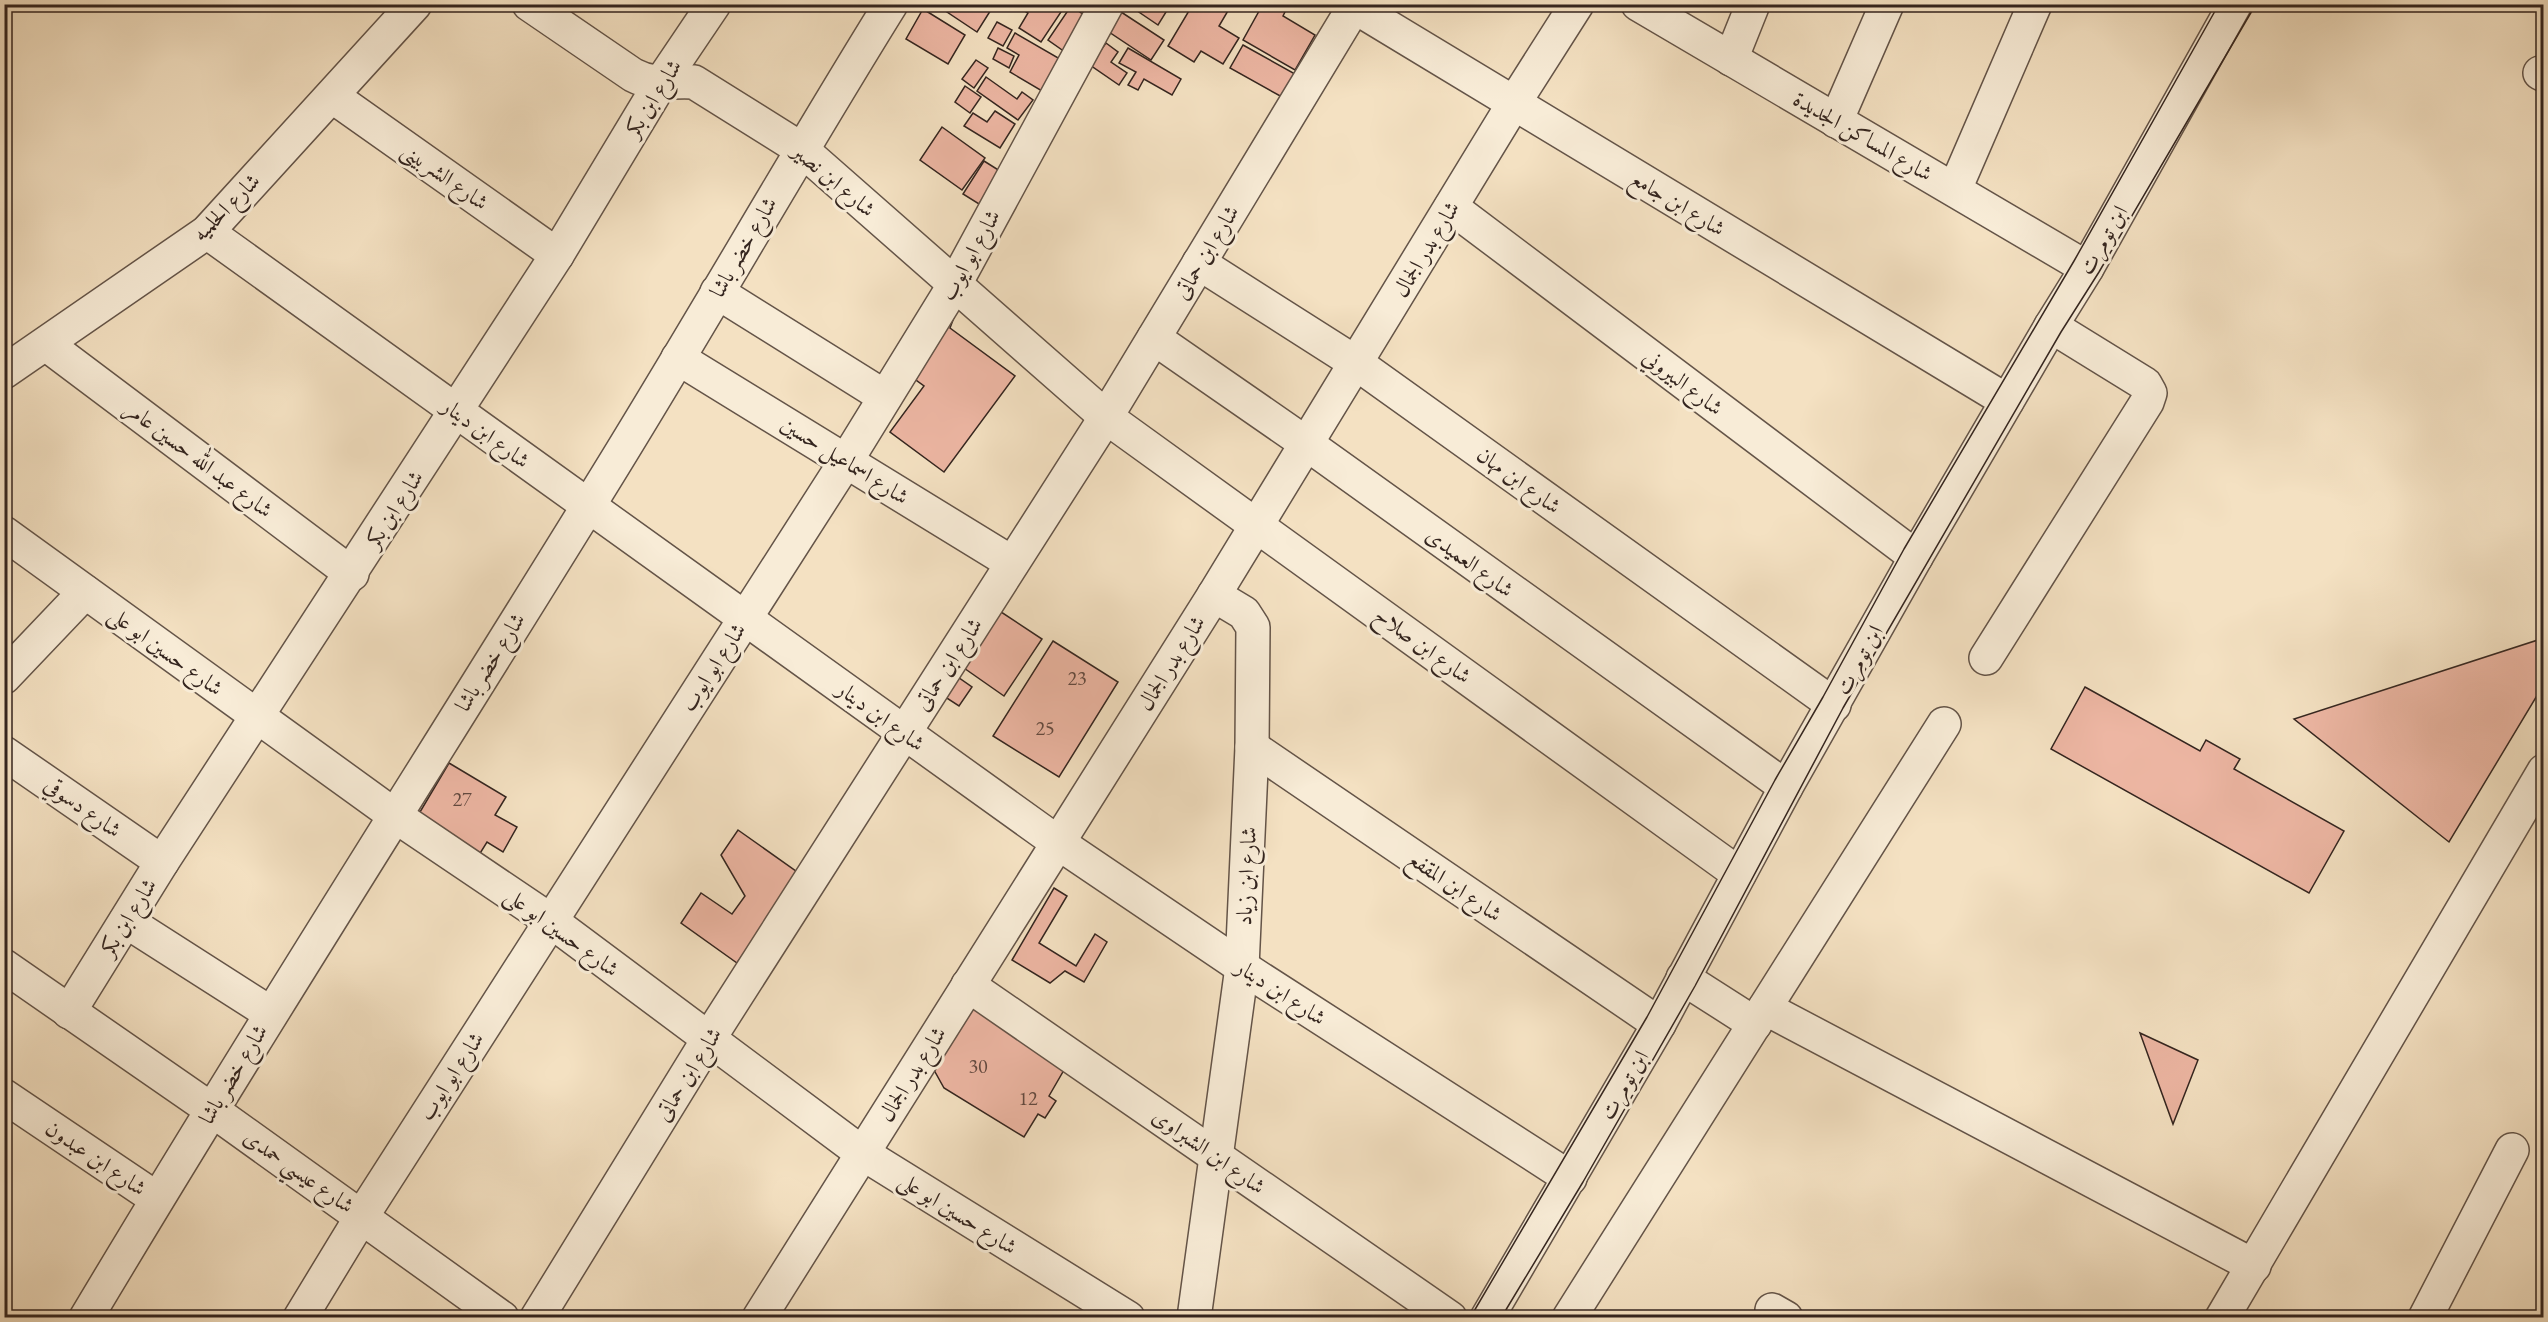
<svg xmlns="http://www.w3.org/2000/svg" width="2548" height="1322" font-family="'EB Garamond',Amiri,serif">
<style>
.building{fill:#edb6a3;stroke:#34251f;stroke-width:1.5}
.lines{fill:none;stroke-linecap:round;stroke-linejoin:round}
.minor-casing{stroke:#645448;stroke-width:36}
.minor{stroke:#f8ecd7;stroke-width:33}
.tram{stroke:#34251f;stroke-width:1.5}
.labels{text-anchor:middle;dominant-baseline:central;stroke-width:6;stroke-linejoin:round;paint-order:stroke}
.number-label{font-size:20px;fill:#624940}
.street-label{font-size:22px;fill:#34251f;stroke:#f8ecd7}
</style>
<rect width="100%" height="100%" fill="#f4e1c2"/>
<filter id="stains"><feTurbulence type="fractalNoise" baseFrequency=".00333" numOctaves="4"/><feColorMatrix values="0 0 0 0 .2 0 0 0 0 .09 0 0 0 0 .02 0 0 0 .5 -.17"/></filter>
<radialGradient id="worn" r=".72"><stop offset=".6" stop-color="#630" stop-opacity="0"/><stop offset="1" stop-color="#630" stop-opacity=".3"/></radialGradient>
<g class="building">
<polygon points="935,4 993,4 994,5 977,32"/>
<polygon points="1022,4 1065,6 1041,42 1019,28 1028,13 1020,8"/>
<polygon points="1127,4 1171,4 1158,25"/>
<polygon points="1193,4 1232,4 1219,26 1239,38 1223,64 1201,51 1194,62 1168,46"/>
<polygon points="1263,4 1289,4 1283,16 1315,35 1295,70 1243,40"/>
<polygon points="1071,6 1087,17 1065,52 1048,40"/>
<polygon points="923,9 965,35 948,64 906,39"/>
<polygon points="1118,10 1164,40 1151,60 1106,30"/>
<polygon points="997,22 1012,30 1003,46 988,38"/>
<polygon points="1015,33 1060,59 1042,91 1010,72 1019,55 1007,48"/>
<polygon points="1106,43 1118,52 1111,62 1127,73 1119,85 1090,65"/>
<polygon points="1243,45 1295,74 1282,97 1230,68"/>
<polygon points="998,48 1014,56 1009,68 993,59"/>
<polygon points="1128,48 1181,79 1172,95 1144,79 1138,90 1128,85 1136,72 1119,63"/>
<polygon points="976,60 988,68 974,88 962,79"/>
<polygon points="986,77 1017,99 1022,92 1033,100 1018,120 977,91"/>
<polygon points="965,86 981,97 970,113 955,102"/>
<polygon points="995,111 1015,124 1000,148 964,126 973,113 987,122"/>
<polygon points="942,127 985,158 962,190 920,160"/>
<polygon points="984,161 1000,171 979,204 963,194"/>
<polygon points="956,312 950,328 1015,376 944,472 890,432 924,386 909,375"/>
<polygon points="995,608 1042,639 1004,696 961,666 955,675 972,687 959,706 939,693"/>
<polygon points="2544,638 2544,684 2449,842 2294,719"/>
<polygon points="1053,641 1118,682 1059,777 993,736"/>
<polygon points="2085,687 2200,751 2206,740 2240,759 2234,769 2344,831 2309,893 2051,749"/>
<polygon points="449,763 506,797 495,815 517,827 503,852 487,842 479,855 417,817"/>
<polygon points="738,830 800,874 737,963 681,923 701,893 732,914 745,896 721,855"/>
<polygon points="1054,888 1067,896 1039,943 1076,966 1095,934 1107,942 1084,982 1065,971 1050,983 1012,960"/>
<polygon points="972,1005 1068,1063 1049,1096 1056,1101 1045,1118 1038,1114 1024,1137 944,1088 934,1070"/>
<polygon points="2140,1033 2198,1060 2173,1124"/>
</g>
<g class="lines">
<g class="minor-casing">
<g id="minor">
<path d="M529 4 633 75C656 87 670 80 694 82L801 149 1106 417 1739 874"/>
<polyline points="1350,4 2007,401"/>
<polyline points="1638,4 2087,268"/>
<polyline points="1731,59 1753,4"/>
<polyline points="2540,73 2544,75"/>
<polyline points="332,96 557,255"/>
<polyline points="1836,121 1887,4"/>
<polyline points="1955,189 2035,4"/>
<polyline points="1451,207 1916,557"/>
<polyline points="207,232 1057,842 1242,967 1570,1178"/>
<polyline points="1199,263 1356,363 1834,705"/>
<polyline points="717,292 885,397"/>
<polyline points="1154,338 1307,444 1786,787"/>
<polyline points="46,344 352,574"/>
<polyline points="678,358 1012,563"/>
<polyline points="4,372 207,232 415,4"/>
<polyline points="4,533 394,815 551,921 862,1153 1128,1318"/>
<polyline points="1986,658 2147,402 2150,393 2145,384 2051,326"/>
<polyline points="4,677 85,592"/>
<polyline points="1252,747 1659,1024"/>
<polyline points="4,753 162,862"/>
<polyline points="126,921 270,1013"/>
<polyline points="4,966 212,1110 502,1318"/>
<polyline points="1683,978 1755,1024"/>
<polyline points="968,985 1450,1318"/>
<polyline points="1765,1008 2254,1266"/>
<polyline points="69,1012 162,862 557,255 660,84 714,4"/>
<polyline points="4,1096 157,1199"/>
<polyline points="1772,1310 1786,1318"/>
<path d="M86 1318C249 1045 420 778 587 508 691 342 787 171 891 4"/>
<polyline points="300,1318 362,1216 846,461 955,284 1107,4"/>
<polyline points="537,1318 708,1040 1106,417 1354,7"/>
<polyline points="759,1318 1214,595 1514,103 1577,4"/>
<polyline points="1194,1318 1242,967 1252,747 1253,627 1244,613 1214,595"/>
<polyline points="1487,1318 1659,1024 1786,787 1916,557 2051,326 2087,268 2235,4"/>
<polyline points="1569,1318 1944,724"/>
<polyline points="2222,1318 2544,771"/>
<polyline points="2425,1318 2512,1150"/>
</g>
</g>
<use href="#minor" class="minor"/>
<g class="tram">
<polyline points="1470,1318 1647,1017 1775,780 1823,697 1904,549 2074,261 2219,4"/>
<polyline points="1501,1318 1583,1182 1695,986 1843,708 2061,332 2099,272 2256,4"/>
</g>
</g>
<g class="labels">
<g class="number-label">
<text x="1077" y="678">23</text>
<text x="1045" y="728">25</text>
<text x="462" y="799">27</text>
<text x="978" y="1066">30</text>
<text x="1028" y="1098">12</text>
</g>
<g class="street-label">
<text transform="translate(653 98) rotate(-58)">شارع ابن بكر</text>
<text transform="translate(1863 136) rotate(30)">شارع المساكن الجديدة</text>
<text transform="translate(445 176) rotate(35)">شارع الشربينى</text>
<text transform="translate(834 180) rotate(40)">شارع ابن نصير</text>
<text transform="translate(1678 203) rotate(31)">شارع ابن جامع</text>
<text transform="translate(226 207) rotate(-45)">شارع الحلميه</text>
<text transform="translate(2103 240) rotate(-60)">ابن تومرت</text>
<text transform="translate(743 247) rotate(-60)">شارع خضر باشا</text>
<text transform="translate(1426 249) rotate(-59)">شارع بدر الجمال</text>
<text transform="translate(1206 252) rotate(-59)">شارع ابن حماتى</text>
<text transform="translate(970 255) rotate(-61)">شارع ابو ايوب</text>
<text transform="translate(1683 382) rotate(37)">شارع البيروني</text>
<text transform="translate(486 433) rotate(36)">شارع ابن دينار</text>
<text transform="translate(199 459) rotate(37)">شارع عبد الله حسين عامر</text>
<text transform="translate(845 460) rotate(32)">شارع اسماعيل حسين</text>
<text transform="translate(1519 480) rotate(36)">شارع ابن مهان</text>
<text transform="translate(394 509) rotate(-57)">شارع ابن بكر</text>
<text transform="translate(1470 562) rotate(36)">شارع العميدى</text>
<text transform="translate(1423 645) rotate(36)">شارع ابن صلاح</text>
<text transform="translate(166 651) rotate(36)">شارع حسين ابو على</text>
<text transform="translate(1859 660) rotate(-61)">ابن تومرت</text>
<text transform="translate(490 662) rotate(-58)">شارع خضر باشا</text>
<text transform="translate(1171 663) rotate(-58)">شارع بدر الجمال</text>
<text transform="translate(948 664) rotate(-57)">شارع ابن حماتى</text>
<text transform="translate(713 667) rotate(-57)">شارع ابو ايوب</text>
<text transform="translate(881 716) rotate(36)">شارع ابن دينار</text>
<text transform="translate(83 807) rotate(35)">شارع دسوقي</text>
<text transform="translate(1246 876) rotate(-87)">شارع ابن زياد</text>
<text transform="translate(1455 886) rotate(34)">شارع ابن المقفع</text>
<text transform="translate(128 917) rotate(-58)">شارع ابن بكر</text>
<text transform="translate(562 932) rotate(36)">شارع حسين ابو على</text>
<text transform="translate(1281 992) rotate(33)">شارع ابن دينار</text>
<text transform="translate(233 1074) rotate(-59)">شارع خضر باشا</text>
<text transform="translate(688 1074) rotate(-58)">شارع ابن حماتى</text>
<text transform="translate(912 1074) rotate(-58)">شارع بدر الجمال</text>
<text transform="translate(451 1076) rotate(-57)">شارع ابو ايوب</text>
<text transform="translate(1624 1085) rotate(-60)">ابن تومرت</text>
<text transform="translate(1209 1151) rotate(35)">شارع ابن الشبراوى</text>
<text transform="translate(96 1158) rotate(34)">شارع ابن عبدون</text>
<text transform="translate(299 1171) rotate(35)">شارع عيسي حمدى</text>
<text transform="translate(958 1213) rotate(32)">شارع حسين ابو على</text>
</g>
</g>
<rect width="2548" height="1322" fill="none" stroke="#f4e1c2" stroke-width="24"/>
<rect x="6" y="6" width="2536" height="1310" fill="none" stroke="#34251f" stroke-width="3"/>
<rect x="12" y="12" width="2524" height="1298" fill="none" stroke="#34251f" stroke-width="1.5"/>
<rect width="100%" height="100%" filter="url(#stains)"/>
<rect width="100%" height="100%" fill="url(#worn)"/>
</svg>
